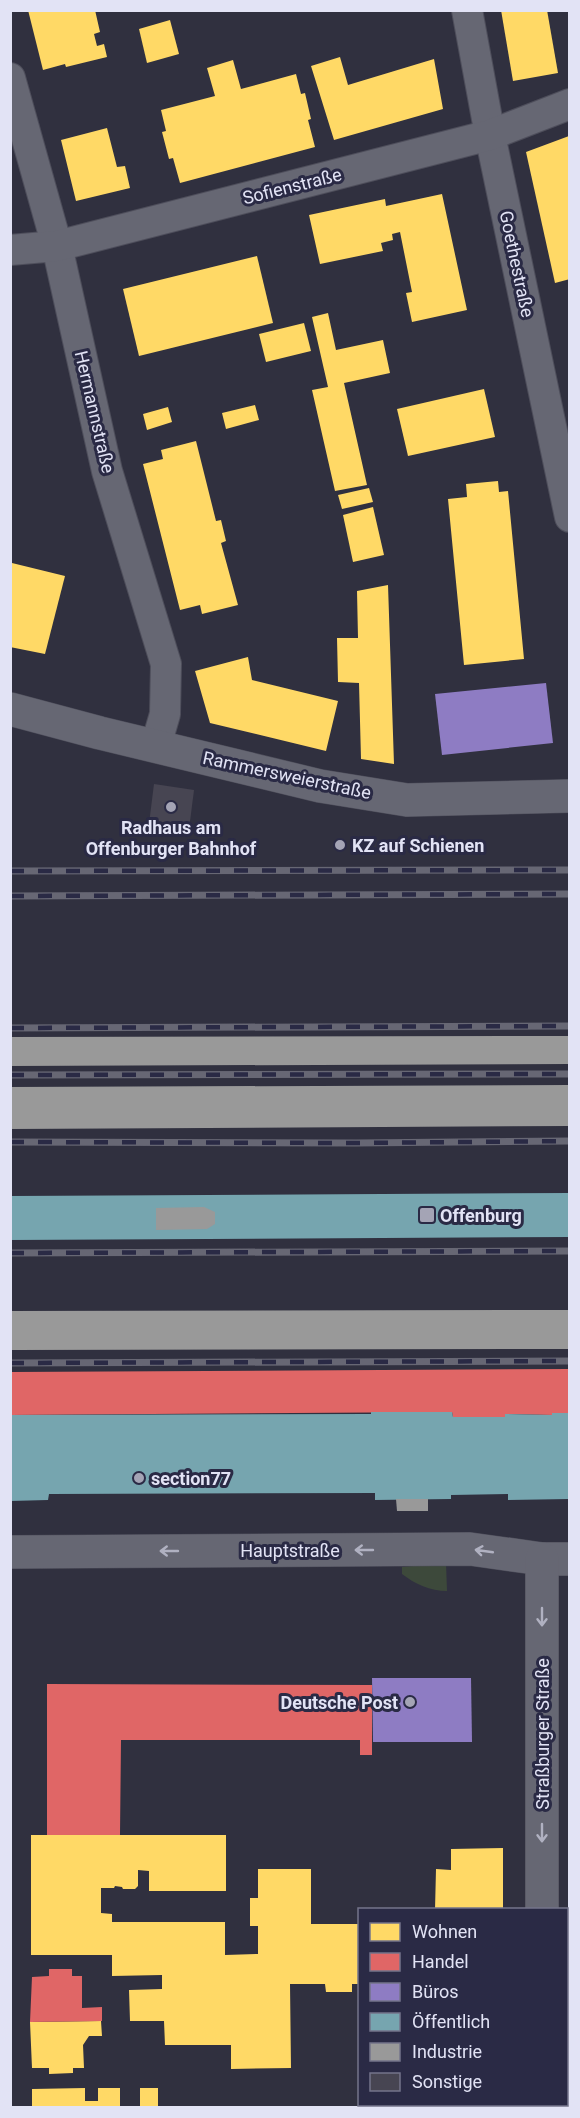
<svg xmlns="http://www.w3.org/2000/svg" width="580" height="2118" font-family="Roboto,sans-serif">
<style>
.green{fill:#3d493b}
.homes{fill:#ffd966}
.shops{fill:#e06666}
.offices{fill:#8e7cc3}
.public{fill:#76a5af}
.industry{fill:#999}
.building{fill:#474552}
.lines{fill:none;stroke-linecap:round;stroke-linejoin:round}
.minor-casing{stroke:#4e4e5b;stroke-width:32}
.tertiary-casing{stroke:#4e4e5b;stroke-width:34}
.minor{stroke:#666773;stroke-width:30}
.tertiary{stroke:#666773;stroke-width:33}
.rail-casing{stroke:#676774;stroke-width:7}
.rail{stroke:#2a2a45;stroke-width:4.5;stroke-dasharray:14;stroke-linecap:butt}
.oneway{stroke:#b0b1c1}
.poi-dot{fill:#a4a4b5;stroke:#2a2a45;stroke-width:2}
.labels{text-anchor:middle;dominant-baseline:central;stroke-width:6;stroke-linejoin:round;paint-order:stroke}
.street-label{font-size:18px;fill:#e2e3f5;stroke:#2a2a45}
.poi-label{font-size:18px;font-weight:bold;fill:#e2e3f5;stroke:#2a2a45;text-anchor:start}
</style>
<rect width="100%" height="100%" fill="#30303f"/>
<path class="green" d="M446 1563 447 1591C430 1591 415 1584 402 1574V1567Z"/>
<g class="homes">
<polygon points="28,10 95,10 100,32 94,34 97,46 104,44 107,57 66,67 65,64 43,70"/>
<polygon points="501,10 547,10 558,73 513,81"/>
<polygon points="170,20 179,54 147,63 139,29"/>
<polygon points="340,57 348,85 434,59 443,109 334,140 311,66"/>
<polygon points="233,60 241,89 296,74 301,94 305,93 311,119 308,120 315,147 180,183 173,158 169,159 162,132 166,131 161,110 215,96 207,68"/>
<polygon points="107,128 117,167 125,166 130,188 76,201 61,140"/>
<polygon points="569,136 570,279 555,283 526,152"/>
<polygon points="442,194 467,310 412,322 406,293 412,292 400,232 392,234 393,240 381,243 383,251 320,264 309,215 385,199 386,206"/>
<polygon points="257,256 273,323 139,356 123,289"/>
<polygon points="328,313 336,350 383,340 390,373 344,383 367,485 335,491 312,390 328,387 312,317"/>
<polygon points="304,323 311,351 266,362 259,334"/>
<polygon points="484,389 495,437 408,456 397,409"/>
<polygon points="255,405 259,420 226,429 222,413"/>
<polygon points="168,407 172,422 147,430 143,414"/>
<polygon points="196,441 216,521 221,520 226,541 221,543 238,605 202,614 200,605 180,610 143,464 163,459 161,450"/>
<polygon points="498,481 499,492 508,491 524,659 464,665 448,499 467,497 466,484"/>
<polygon points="369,488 373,502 342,509 338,495"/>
<polygon points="373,507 384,555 353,562 343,515"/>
<polygon points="12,563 65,576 45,654 10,647 10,571"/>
<polygon points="388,585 394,764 361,759 359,683 338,682 337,638 358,638 357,591"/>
<polygon points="248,657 252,680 338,701 326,751 210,723 195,671"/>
<polygon points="31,1835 226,1835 226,1891 149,1891 149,1871 138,1870 138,1886 135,1889 123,1889 122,1887 115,1886 114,1888 101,1888 101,1913 112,1914 112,1922 225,1922 225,1955 258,1954 258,1926 250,1926 250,1898 258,1898 258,1869 311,1869 311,1924 360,1924 360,1984 352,1984 352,1992 326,1992 325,1984 290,1984 291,2068 231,2069 231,2045 165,2045 164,2021 130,2021 129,1990 162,1989 162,1975 112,1976 112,1955 31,1955"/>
<polygon points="503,1848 503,1910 435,1910 436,1869 451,1870 451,1849"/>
<polygon points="101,2021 102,2036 89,2036 83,2045 84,2068 73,2068 73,2073 49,2074 49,2068 32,2068 30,2022"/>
<polygon points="85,2088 85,2101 98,2101 98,2088 120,2088 120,2108 32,2108 32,2089"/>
<rect x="140" y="2088" width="18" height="20"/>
<rect x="381" y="2104" width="34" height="4"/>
</g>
<g class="shops">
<polygon points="570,1369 570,1413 552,1413 552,1415 505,1414 505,1417 453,1417 452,1412 10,1415 10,1372"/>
<polygon points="47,1684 372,1685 372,1755 360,1755 360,1740 121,1740 120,1835 47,1835"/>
<polygon points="49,1969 72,1969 72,1976 82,1976 82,2008 102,2007 102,2021 30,2022 32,1977 49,1976"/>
</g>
<g class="offices">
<polygon points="546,683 553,743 442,755 435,694"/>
<polygon points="267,1209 323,1209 323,1227 267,1226"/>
<polygon points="372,1678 471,1678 472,1742 373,1742"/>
</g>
<g class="public">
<polygon points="570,1193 570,1237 10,1240 10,1196"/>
<polygon points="371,1412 452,1412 453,1417 505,1417 505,1414 552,1415 552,1413 570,1413 570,1499 508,1500 508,1494 451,1495 451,1499 375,1500 375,1493 49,1494 48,1500 10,1501 10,1415 371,1414"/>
</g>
<g class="industry">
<polygon points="570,1036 570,1064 10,1066 10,1037"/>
<polygon points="570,1085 570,1126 10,1129 10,1087"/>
<polygon points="204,1207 215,1212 215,1224 207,1229 156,1230 156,1208"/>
<polygon points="570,1310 570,1349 10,1350 10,1311"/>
<polygon points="396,1499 428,1499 428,1511 397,1511"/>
</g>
<polygon class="building" points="154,784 194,790 189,829 149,824"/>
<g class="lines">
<g class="minor-casing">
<g id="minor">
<polyline points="467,10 490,135 570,517"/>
<polyline points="10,78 57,246 107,471 166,664 165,714 156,745"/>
<polyline points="10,250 57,246 490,135 570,104"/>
</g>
</g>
<g class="tertiary-casing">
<g id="tertiary">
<polyline points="10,709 100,733 320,786 407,800 570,796"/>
<polyline points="10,1552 470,1549 542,1559 570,1559"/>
<polyline points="542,1910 542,1559"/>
<polyline points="541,2108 541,2104"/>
</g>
</g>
<use href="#minor" class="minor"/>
<use href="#tertiary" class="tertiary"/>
<g class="rail-casing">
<g id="rail">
<polyline points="10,871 570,870"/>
<polyline points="10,896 570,894"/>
<polyline points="10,1028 570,1026"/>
<polyline points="10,1075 570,1074"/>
<polyline points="10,1142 356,1143 570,1141"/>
<polyline points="10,1253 570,1251"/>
<polyline points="10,1363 570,1361"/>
</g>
</g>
<use href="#rail" class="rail"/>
</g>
<defs><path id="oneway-shaft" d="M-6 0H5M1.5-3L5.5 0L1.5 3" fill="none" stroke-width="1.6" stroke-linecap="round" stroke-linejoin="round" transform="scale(1.5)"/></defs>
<g class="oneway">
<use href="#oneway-shaft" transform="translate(364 1550) rotate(180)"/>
<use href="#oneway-shaft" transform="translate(169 1551) rotate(180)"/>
<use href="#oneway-shaft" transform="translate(484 1551) rotate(-172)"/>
<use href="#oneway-shaft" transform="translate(542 1617) rotate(90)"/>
<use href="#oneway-shaft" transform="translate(542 1833) rotate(90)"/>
</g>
<g class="poi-dot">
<circle cx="171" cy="807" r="6"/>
<circle cx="340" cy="845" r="6"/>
<rect x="419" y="1207" width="16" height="16" rx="3"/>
<circle cx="139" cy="1478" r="6"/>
<circle cx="410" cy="1702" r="6"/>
</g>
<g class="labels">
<g class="street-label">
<text transform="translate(292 186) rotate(-14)">Sofienstraße</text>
<text transform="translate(517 264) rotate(78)">Goethestraße</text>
<text transform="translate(95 412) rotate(77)">Hermannstraße</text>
<text transform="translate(287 775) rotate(12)">Rammersweierstraße</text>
<text x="290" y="1550">Hauptstraße</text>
<text transform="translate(542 1734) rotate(-90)">Straßburger Straße</text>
</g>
<g class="poi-label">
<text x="171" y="827" text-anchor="middle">Radhaus am<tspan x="171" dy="21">Offenburger Bahnhof</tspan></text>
<text x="352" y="845">KZ auf Schienen</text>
<text x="440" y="1215">Offenburg</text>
<text x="151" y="1478">section77</text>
<text x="398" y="1702" text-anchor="end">Deutsche Post</text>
</g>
</g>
<rect width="580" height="2118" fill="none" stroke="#e2e3f5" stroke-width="24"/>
<rect x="358" y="1908" width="210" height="198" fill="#2a2a45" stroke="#74748b" stroke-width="1.5"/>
<rect x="370" y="1923" width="30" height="18" fill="#ffd966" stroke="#74748b" stroke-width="1.5"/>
<text x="412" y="1938" font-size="18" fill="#e2e3f5">Wohnen</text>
<rect x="370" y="1953" width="30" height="18" fill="#e06666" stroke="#74748b" stroke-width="1.5"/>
<text x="412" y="1968" font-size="18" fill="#e2e3f5">Handel</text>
<rect x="370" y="1983" width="30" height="18" fill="#8e7cc3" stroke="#74748b" stroke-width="1.5"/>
<text x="412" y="1998" font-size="18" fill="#e2e3f5">Büros</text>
<rect x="370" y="2013" width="30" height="18" fill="#76a5af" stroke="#74748b" stroke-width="1.5"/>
<text x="412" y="2028" font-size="18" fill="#e2e3f5">Öffentlich</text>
<rect x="370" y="2043" width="30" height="18" fill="#999999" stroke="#74748b" stroke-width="1.5"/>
<text x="412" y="2058" font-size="18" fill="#e2e3f5">Industrie</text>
<rect x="370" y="2073" width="30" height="18" fill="#474552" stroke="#74748b" stroke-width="1.5"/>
<text x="412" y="2088" font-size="18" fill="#e2e3f5">Sonstige</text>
</svg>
